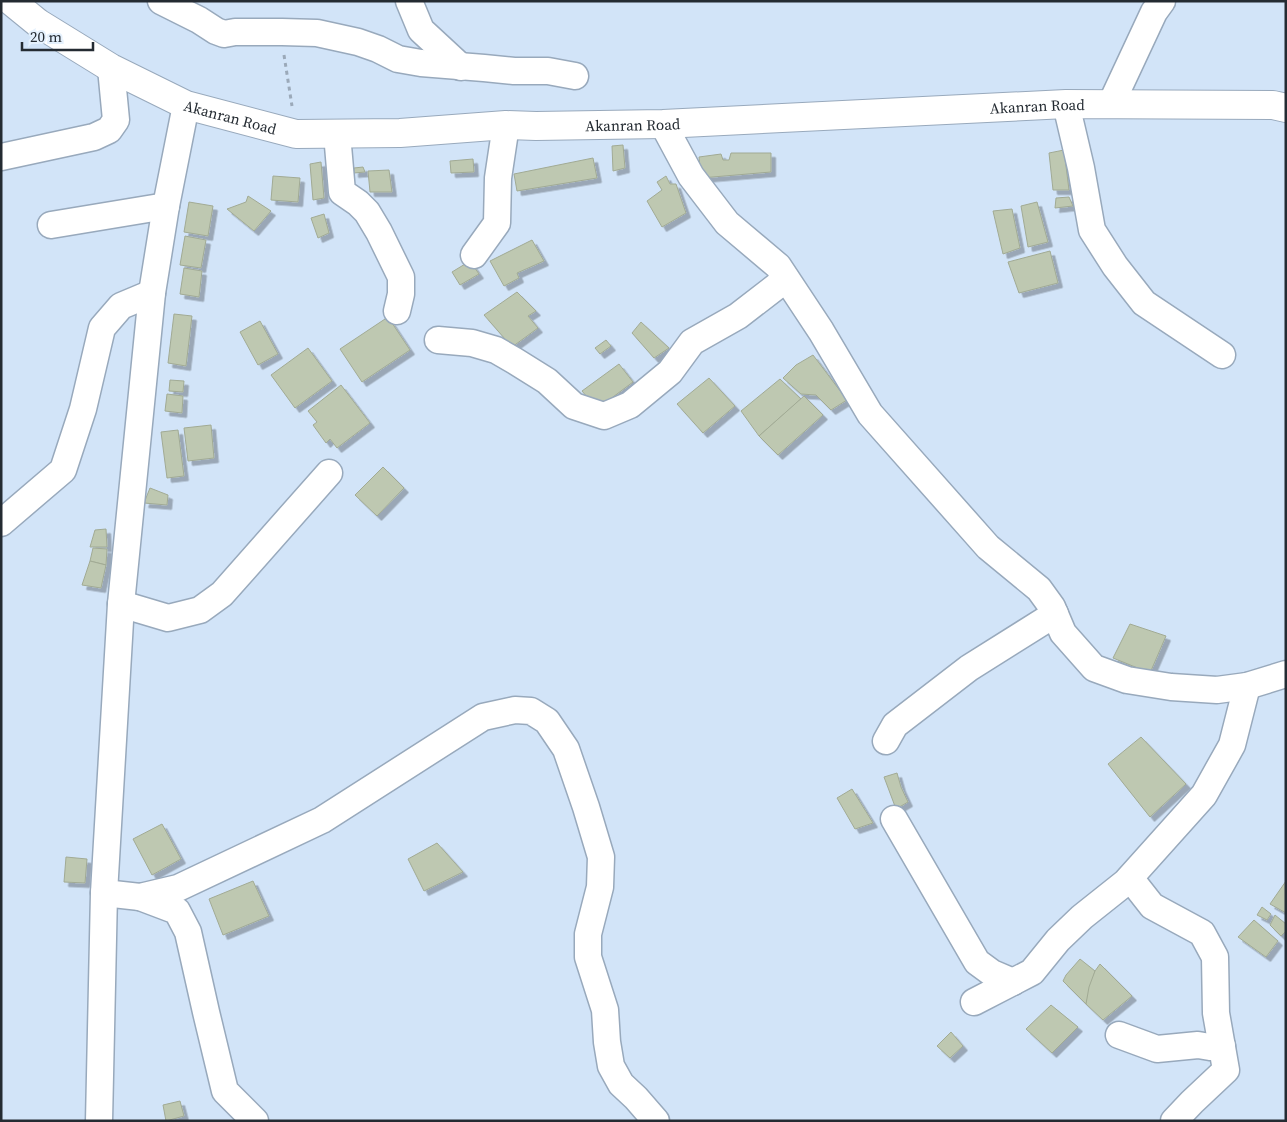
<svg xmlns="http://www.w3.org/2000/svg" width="1287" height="1122" font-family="'Source Serif 4',serif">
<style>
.building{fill:#bec8b1;stroke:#a1aa94;filter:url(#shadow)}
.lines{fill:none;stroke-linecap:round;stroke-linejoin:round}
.minor-casing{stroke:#98a9bc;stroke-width:29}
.major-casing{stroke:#98a9bc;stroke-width:30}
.path{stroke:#9ba9b9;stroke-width:3;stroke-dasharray:4 4;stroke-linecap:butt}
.minor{stroke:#fff;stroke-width:26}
.major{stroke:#fff;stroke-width:28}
.labels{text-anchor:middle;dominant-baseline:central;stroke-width:4;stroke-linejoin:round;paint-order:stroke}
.street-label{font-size:15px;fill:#242b32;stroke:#e5f1fd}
</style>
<defs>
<filter id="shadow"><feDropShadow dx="4.5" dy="4.5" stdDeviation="0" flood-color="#0004"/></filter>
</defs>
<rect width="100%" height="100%" fill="#d2e4f8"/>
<g class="building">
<polygon points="623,145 625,168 613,171 612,146"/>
<polygon points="1064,150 1069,190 1053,190 1049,153"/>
<polygon points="731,153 771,153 771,172 701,178 699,157 721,154 723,160 729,160"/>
<polygon points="593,158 597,178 517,191 514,174"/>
<polygon points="473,159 474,172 451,173 450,161"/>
<polygon points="321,162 324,198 313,200 310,164"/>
<polygon points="363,167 365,172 354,173 354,168"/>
<polygon points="389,170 392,192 370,192 368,171"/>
<polygon points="273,176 300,178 298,202 271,200"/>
<polygon points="666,176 670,184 676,184 686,213 662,227 647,201 662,190 657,182"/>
<polygon points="248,196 271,211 254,231 227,209 246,202"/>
<polygon points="1069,197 1073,206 1055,208 1056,198"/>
<polygon points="189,202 213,206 208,236 184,232"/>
<polygon points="1037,202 1048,242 1028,247 1021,206"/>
<polygon points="1012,209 1020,248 1003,254 993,211"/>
<polygon points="324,214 329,233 318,238 311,218"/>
<polygon points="185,236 206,240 201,268 180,265"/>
<polygon points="532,240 544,261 517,273 519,278 504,286 490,261"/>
<polygon points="1050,251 1058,283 1019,293 1008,262"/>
<polygon points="470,261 479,274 460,285 452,272"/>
<polygon points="184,268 202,271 199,297 180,294"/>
<polygon points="517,292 536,311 528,316 538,328 512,347 484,315"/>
<polygon points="174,314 192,316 186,366 168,363"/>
<polygon points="388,317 410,350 362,382 340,349"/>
<polygon points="260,321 278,354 258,365 240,332"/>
<polygon points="641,322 669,348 654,358 632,333"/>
<polygon points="606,340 611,346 600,354 595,348"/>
<polygon points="308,348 332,381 295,408 271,375"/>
<polygon points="813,355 847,400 831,410 816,395 801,394 783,378 796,365"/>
<polygon points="619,364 633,382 597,409 582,391"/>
<polygon points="709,378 735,406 703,433 677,404"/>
<polygon points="780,379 801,399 759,436 741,411"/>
<polygon points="170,380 184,381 183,392 169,391"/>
<polygon points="341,385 370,423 337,448 330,439 326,443 313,425 317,422 308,411"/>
<polygon points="167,394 183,396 182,413 165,411"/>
<polygon points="804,396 823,415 778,455 759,436"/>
<polygon points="211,425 214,458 188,461 184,428"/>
<polygon points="178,430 184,476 167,478 161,432"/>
<polygon points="383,467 404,488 377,516 355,495"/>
<polygon points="150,488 168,495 167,505 144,503"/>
<polygon points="106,529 107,547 90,547 95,530"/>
<polygon points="93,548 107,549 106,565 90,561"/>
<polygon points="90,561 106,565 101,588 82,585"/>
<polygon points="1130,624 1166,636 1150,673 1113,658"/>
<polygon points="1141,737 1186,784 1150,817 1108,764"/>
<polygon points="897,773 901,787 908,802 896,809 884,777"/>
<polygon points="852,789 873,823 855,829 837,798"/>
<polygon points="162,824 181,859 152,875 133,839"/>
<polygon points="437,843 463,872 424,891 408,859"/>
<polygon points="66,857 87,859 85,883 64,882"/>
<polygon points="253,881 269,916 223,935 209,899"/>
<polygon points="1286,881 1286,913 1270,904"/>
<polygon points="1262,907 1271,914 1267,920 1257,915"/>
<polygon points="1275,915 1286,924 1286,931 1281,936 1270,925"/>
<polygon points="1254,920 1278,941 1266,957 1238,937"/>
<polygon points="1080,959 1095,971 1086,1004 1063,981 1066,975"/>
<polygon points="1100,964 1132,996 1103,1020 1086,1004 1089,987 1095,971"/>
<polygon points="1051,1005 1078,1027 1052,1053 1026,1029"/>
<polygon points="951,1032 963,1046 950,1058 937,1046"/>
<polygon points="180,1101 184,1116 166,1121 163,1105"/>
</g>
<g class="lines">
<g class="minor-casing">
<g id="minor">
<polyline points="161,1 199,20 216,31 224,34 235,32 282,32 317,33 358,42 378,49 398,59 421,63 484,68 514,71 548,71 575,76"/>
<polyline points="409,1 421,30 461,67"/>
<polyline points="1066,104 1081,168 1092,230 1115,266 1144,303 1222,355"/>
<polyline points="1111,104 1154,12 1162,1"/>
<polyline points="663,124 691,176 727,223 778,266 821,331 870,414 988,547 1039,589 1052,607 1063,633 1094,668 1127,680 1171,687 1217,690 1247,686 1286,674"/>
<polyline points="337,134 342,192 358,203 367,212 379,232 401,277 401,294 397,311"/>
<polyline points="1,157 94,137 109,130 116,120 111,68"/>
<polyline points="51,225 166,206"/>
<polyline points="474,255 497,223 498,178 506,125"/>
<polyline points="438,340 472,343 496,350 515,361 547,381 574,406 604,416 630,405 670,372 692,342 738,316 786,279"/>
<polyline points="1,523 63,470 83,409 102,328 121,306 152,293"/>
<polyline points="121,604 168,618 200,610 222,594 329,473"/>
<polyline points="886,741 895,725 969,668 1055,614"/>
<polyline points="894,819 977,962 992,973 1013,982"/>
<polyline points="1130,878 1152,906 1202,933 1215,957 1216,1013 1226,1070 1192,1102 1174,1121"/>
<polyline points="104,893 140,897 178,888 322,820 483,717 515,710 531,711 547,721 566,749 586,807 601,857 600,887 588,934 588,957 605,1010 607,1042 611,1066 621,1084 636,1098 656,1121"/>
<polyline points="140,897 177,911 188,932 206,1012 225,1091 255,1121"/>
<polyline points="974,1002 1032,972 1058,940 1082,917 1126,882 1204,795 1232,745 1247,686"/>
<polyline points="1119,1035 1157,1049 1198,1045 1210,1047 1222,1046"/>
<polyline points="99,1121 104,893 121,604 152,293 166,206 186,105"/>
</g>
</g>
<g class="major-casing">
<g id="major">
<path id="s1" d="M11 1 38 23 111 68 186 105 296 134 400 133 506 125 536 126 663 124 1066 104 1273 105 1286 108"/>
</g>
</g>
<polyline class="path" points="284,55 292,106"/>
<use href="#minor" class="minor"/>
<use href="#major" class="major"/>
</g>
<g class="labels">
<g class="street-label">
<text stroke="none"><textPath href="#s1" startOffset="1060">Akanran Road</textPath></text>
<text stroke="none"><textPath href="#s1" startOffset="250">Akanran Road</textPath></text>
<text stroke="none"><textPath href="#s1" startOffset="655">Akanran Road</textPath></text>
</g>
</g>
<rect width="1287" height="1122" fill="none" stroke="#242b32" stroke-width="5"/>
<path d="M22 42v8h71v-8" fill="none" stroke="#242b32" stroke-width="2.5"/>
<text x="30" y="42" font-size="15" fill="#242b32" stroke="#e5f1fd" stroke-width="4" paint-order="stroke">20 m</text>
</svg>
